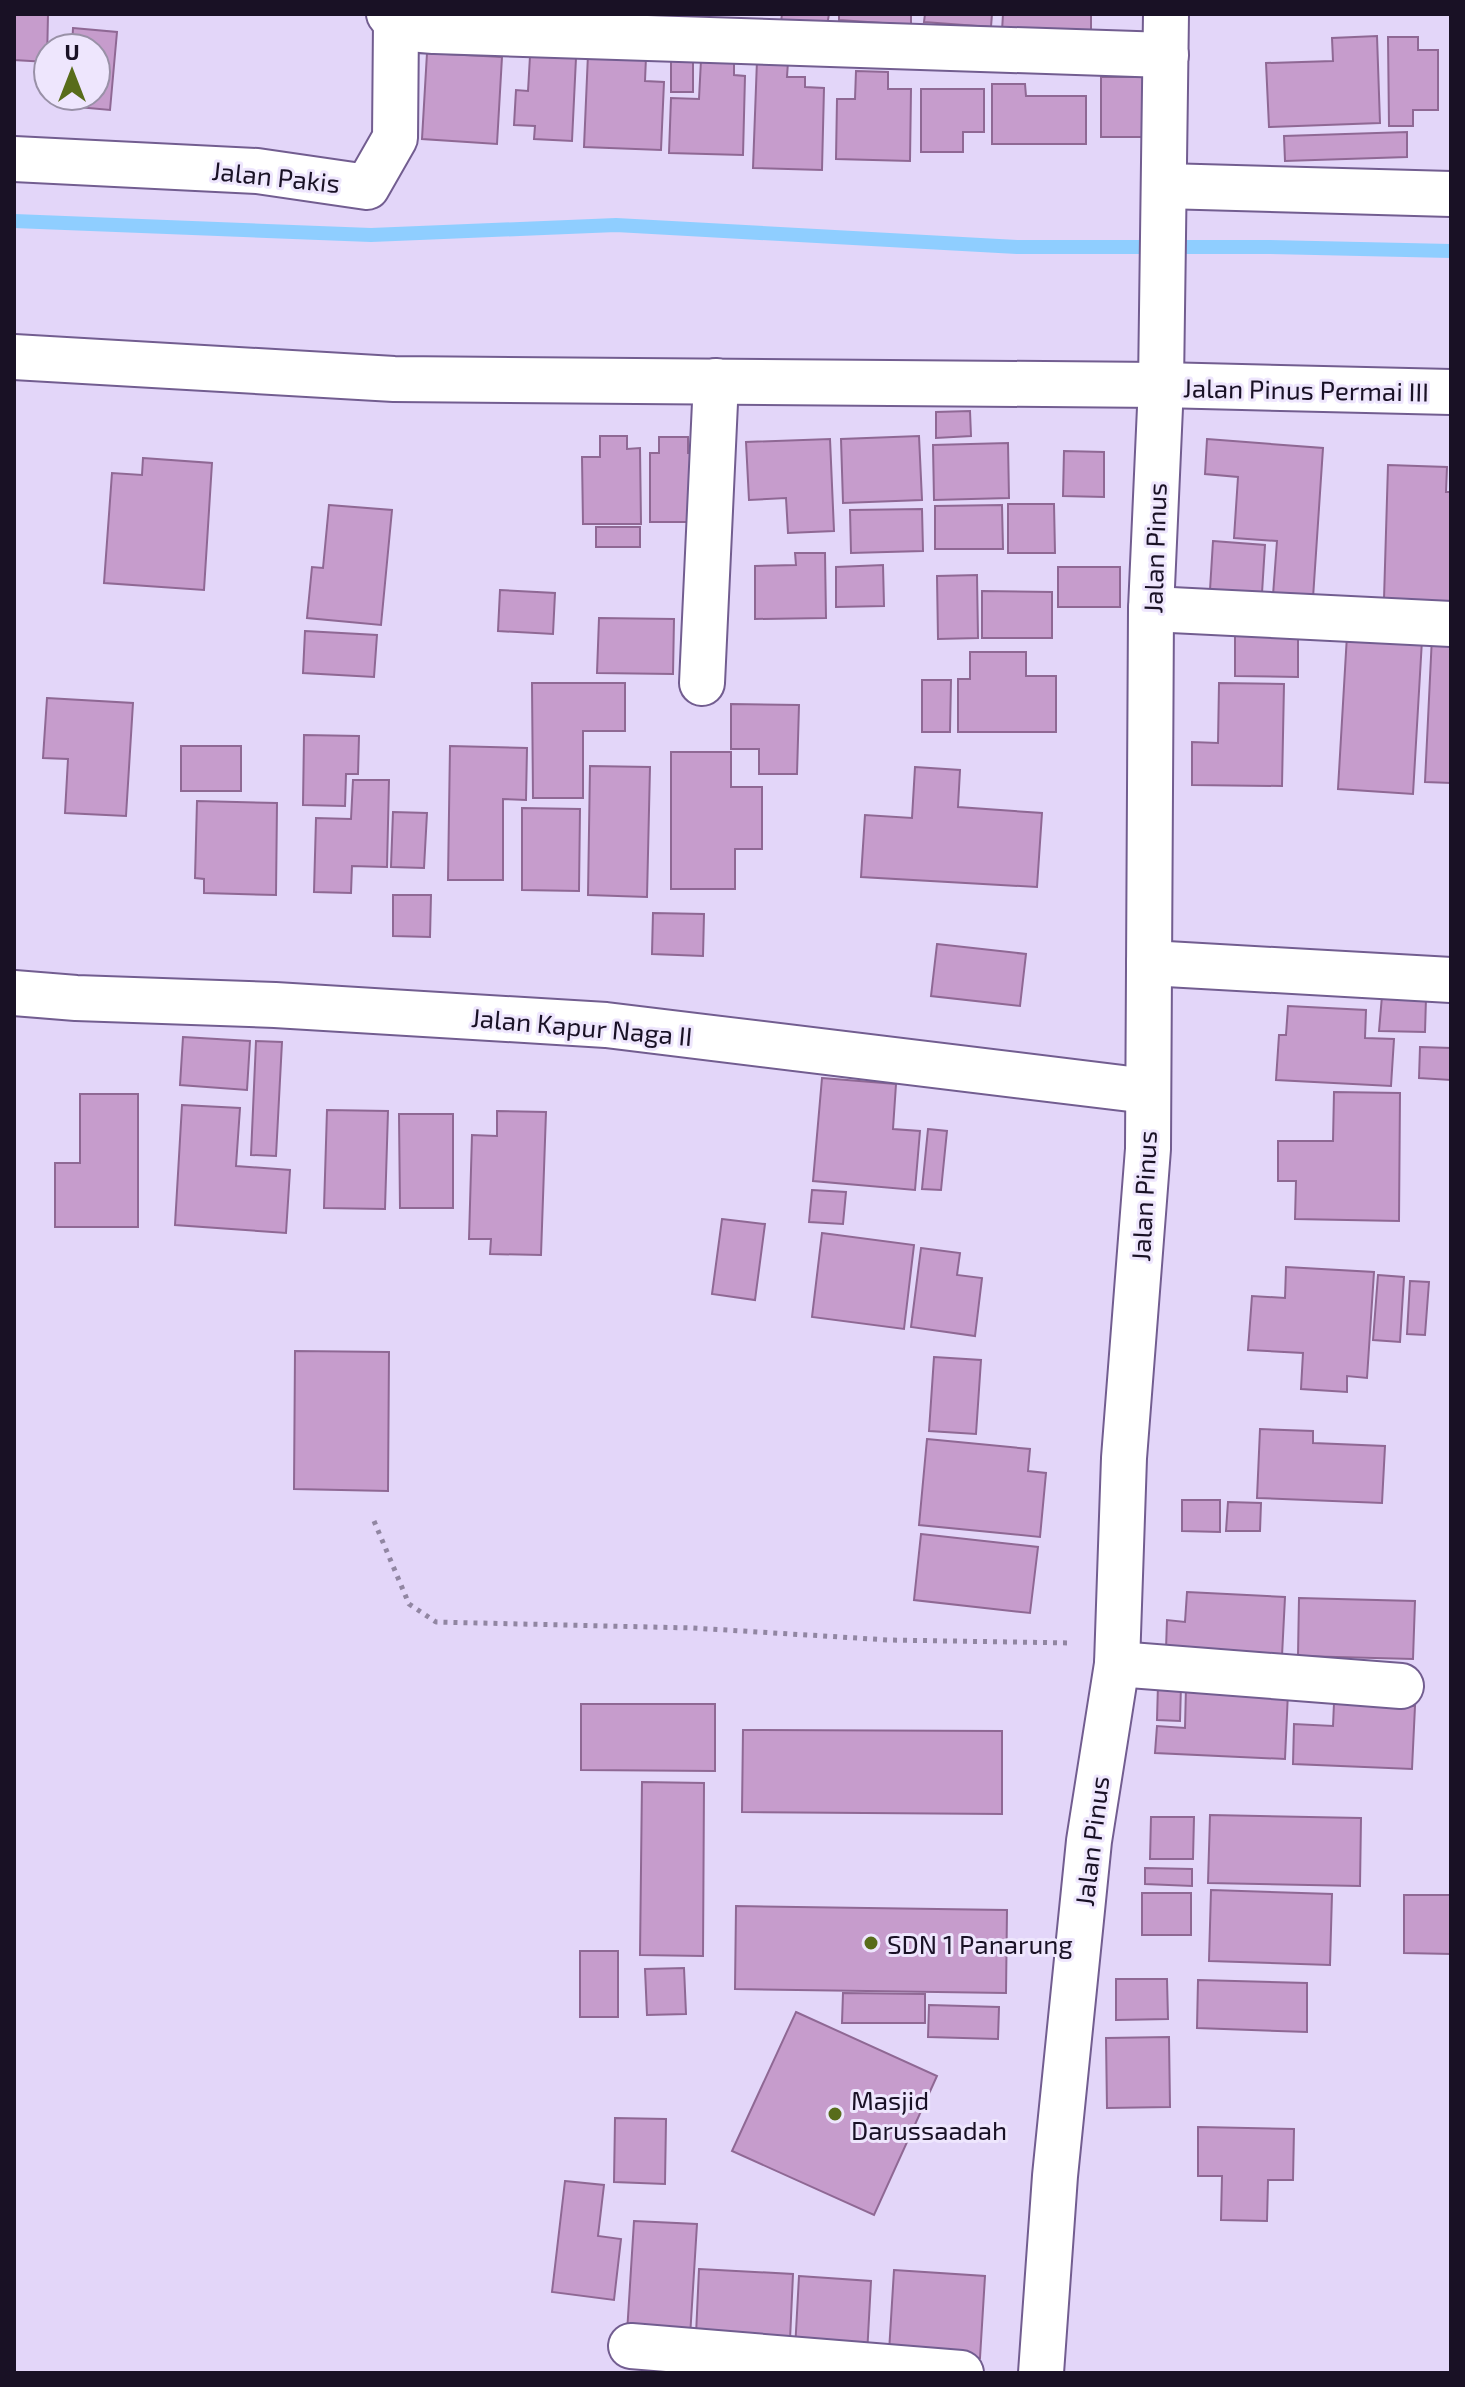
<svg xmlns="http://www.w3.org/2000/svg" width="1465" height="2387" font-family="'Exo 2',sans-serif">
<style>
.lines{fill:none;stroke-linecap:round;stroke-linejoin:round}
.stream{stroke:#8fceff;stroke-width:14}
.building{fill:#c69ccc;stroke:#8f6894;stroke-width:2}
.minor-casing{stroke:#725d90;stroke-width:48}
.tertiary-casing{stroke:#725d90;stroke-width:48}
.path{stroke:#9186a2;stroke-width:5;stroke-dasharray:4 6;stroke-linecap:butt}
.minor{stroke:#fff;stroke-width:44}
.tertiary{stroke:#fff;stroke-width:44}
.poi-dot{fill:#586c1a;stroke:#eee6fd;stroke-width:3}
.labels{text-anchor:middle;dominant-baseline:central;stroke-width:6;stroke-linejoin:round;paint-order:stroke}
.street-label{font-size:26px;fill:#191125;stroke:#eee6fd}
.poi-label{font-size:26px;fill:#191125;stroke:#eee6fd;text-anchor:start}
</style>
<rect width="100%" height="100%" fill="#e3d6f9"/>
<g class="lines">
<polyline class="stream" points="14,221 371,235 616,225 1017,247 1270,247 1451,251"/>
</g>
<g class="building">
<polygon points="14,14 48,14 47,62 14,60"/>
<polygon points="782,14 829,14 827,26 781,22"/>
<polygon points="839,14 911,14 911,25 839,20"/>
<polygon points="925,14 992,14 991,27 924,22"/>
<polygon points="1003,14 1091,14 1091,34 1002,31"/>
<polygon points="73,28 117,32 110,110 67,106 67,96 96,96 96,48 72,48"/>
<polygon points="1377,36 1380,123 1269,127 1266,63 1333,61 1332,38"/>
<polygon points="1388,37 1418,37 1418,50 1438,50 1438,110 1413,110 1413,126 1389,126"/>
<polygon points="427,53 502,57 497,144 422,139"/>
<polygon points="588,54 646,57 645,81 664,82 661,150 584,147"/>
<polygon points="530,56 576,58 572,141 534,139 535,126 514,125 516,90 528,91"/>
<polygon points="693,56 693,92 671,92 671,57"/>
<polygon points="701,60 734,61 734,75 745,76 743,155 669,153 671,98 699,99"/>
<polygon points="757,60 788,62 787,77 805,77 805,87 824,88 822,170 753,168"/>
<polygon points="856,71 888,72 888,89 911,89 910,161 836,159 837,99 855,99"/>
<polygon points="1101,77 1144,77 1143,137 1101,137"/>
<polygon points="992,84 1025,84 1026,96 1086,96 1086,144 992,144"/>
<polygon points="921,89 984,89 984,132 963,132 963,152 921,152"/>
<polygon points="1407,132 1407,157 1285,161 1284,136"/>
<polygon points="970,411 971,436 936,438 936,412"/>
<polygon points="600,436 627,436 627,449 640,448 641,524 583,524 582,457 600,457"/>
<polygon points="919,436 922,500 843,503 841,439"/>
<polygon points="659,437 688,437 688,453 702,453 702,522 650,522 650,453 659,453"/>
<polygon points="830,439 834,531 788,533 786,498 749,500 746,442"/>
<polygon points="1207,439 1323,448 1313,598 1273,595 1277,541 1234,538 1238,477 1205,474"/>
<polygon points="1008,443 1009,498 934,500 933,445"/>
<polygon points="1064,451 1104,452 1104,497 1063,496"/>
<polygon points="143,458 212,463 204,590 104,583 112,473 142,475"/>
<polygon points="1388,465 1447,467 1446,492 1451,492 1451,602 1384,599"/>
<polygon points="1008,504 1054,504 1055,553 1008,553"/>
<polygon points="329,505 392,510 381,625 307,618 312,567 323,568"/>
<polygon points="1002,505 1003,549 935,549 935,506"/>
<polygon points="922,509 923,551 851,553 850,510"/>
<rect x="596" y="527" width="44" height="20"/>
<polygon points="1213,541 1265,545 1262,593 1210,590"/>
<polygon points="795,553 825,553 826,618 755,619 755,566 796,565"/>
<polygon points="883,565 884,606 836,607 836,567"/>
<rect x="1058" y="567" width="62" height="40"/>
<polygon points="977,575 978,638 938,639 937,576"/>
<polygon points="500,590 555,593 553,634 498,631"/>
<polygon points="982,591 1052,592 1052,638 982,638"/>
<polygon points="599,618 674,619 673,674 597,673"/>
<polygon points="305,631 377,635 374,677 303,673"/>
<polygon points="1235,635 1298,636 1298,677 1235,676"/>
<polygon points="1347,635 1422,640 1413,794 1338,789"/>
<polygon points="1432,636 1451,637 1451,783 1425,782"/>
<polygon points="970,652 1026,652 1026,676 1056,676 1056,732 958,732 958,679 970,679"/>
<polygon points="922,680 951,680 950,732 922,732"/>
<polygon points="532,683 625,683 625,731 583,731 583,798 533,798"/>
<polygon points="1219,683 1284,684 1282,786 1192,785 1192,742 1218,743"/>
<polygon points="47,698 133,703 126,816 65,813 68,759 43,758"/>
<polygon points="731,704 799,705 797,774 759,774 759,749 731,749"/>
<polygon points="304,735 359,736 358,774 346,774 345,806 303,805"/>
<rect x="181" y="746" width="60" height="45"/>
<polygon points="450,746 527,748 526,800 503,799 503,880 448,880"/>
<polygon points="671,752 731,752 731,787 762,787 762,849 735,849 735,889 671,889"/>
<polygon points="590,766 650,767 647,897 588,895"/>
<polygon points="915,767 960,770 958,807 1042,813 1037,887 861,877 865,815 912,818"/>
<polygon points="353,780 389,780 387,867 352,866 351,893 314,892 316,818 351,819"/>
<polygon points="197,801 277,803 276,895 204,893 204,879 195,878"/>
<polygon points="522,808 580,809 579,891 522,890"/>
<polygon points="393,812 427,813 424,868 391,867"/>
<polygon points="393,895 431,895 430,937 393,936"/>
<polygon points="653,913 704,914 703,956 652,954"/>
<polygon points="937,944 1026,954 1020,1006 931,996"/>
<polygon points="1382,996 1426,998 1425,1032 1379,1031"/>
<polygon points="1288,1006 1366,1010 1365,1038 1394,1039 1391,1086 1276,1080 1279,1035 1286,1035"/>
<polygon points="183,1037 250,1041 247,1090 180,1085"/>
<polygon points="256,1041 282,1042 276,1156 251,1155"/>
<polygon points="1420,1047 1451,1048 1451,1080 1419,1078"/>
<polygon points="822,1078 896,1084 893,1129 920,1131 915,1190 813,1181"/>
<polygon points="1334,1092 1400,1093 1399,1221 1295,1219 1296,1181 1278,1181 1278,1141 1333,1141"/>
<polygon points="80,1094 138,1094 138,1227 55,1227 55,1163 80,1163"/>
<polygon points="182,1105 240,1108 236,1166 290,1170 286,1233 175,1225"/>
<polygon points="327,1110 388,1111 385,1209 324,1208"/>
<polygon points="497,1111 546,1112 541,1255 490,1254 491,1239 469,1239 472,1135 497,1136"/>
<polygon points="399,1114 453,1114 453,1208 400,1208"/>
<polygon points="928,1129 947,1131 941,1190 922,1189"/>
<polygon points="812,1190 846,1192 843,1224 809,1222"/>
<polygon points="722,1219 765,1224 755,1300 712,1294"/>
<polygon points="822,1233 914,1245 904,1329 812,1317"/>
<polygon points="921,1248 960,1253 957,1275 982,1278 975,1336 911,1327"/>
<polygon points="1286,1267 1374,1272 1367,1378 1347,1376 1347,1392 1301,1389 1303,1353 1248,1350 1252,1296 1285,1298"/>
<polygon points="1378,1275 1404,1277 1400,1342 1373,1340"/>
<polygon points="1410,1281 1429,1282 1425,1335 1407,1334"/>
<polygon points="295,1351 389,1352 388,1491 294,1489"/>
<polygon points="934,1357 981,1360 976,1434 929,1431"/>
<polygon points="1260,1429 1313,1431 1313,1443 1385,1446 1382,1503 1257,1498"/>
<polygon points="927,1439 1030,1449 1028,1471 1046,1473 1040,1537 919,1525"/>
<polygon points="1182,1500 1220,1500 1220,1532 1182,1531"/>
<polygon points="1228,1502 1261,1503 1260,1531 1226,1531"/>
<polygon points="921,1534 1038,1547 1030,1613 914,1600"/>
<polygon points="1187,1592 1285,1597 1282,1656 1166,1649 1167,1620 1185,1622"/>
<polygon points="1299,1598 1415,1601 1413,1659 1298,1656"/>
<polygon points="1158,1684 1181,1685 1180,1721 1157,1720"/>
<polygon points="1186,1687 1288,1692 1285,1759 1155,1753 1157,1726 1185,1728"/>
<polygon points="1334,1703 1415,1706 1412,1769 1293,1764 1294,1724 1333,1726"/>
<polygon points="581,1704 715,1704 715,1771 581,1770"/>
<polygon points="743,1730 1002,1731 1002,1814 742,1812"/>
<polygon points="642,1782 704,1783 703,1956 640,1955"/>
<polygon points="1210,1815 1361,1818 1360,1886 1208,1883"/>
<polygon points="1151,1817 1194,1817 1193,1859 1150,1859"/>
<polygon points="1145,1868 1192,1869 1192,1886 1145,1884"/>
<polygon points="1211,1890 1332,1894 1330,1965 1209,1961"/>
<rect x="1142" y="1893" width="49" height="42"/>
<polygon points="1404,1895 1451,1895 1451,1954 1404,1953"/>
<polygon points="736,1906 1007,1910 1006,1993 735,1989"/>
<rect x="580" y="1951" width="38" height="66"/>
<polygon points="684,1968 686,2014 647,2015 645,1969"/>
<polygon points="1116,1979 1167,1979 1168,2019 1116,2020"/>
<polygon points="1198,1980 1307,1983 1307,2032 1197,2028"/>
<polygon points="843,1993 925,1994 925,2023 842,2023"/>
<polygon points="929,2005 999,2007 998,2039 928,2037"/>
<polygon points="796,2012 937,2076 874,2215 732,2151"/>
<polygon points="1169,2037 1170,2107 1107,2108 1106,2038"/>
<polygon points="615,2118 666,2119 665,2184 614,2182"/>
<polygon points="1198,2127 1294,2129 1293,2180 1268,2180 1267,2221 1221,2220 1222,2176 1198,2176"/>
<polygon points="565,2181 604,2185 598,2236 621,2239 614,2300 552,2292"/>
<polygon points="634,2221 697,2224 690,2337 627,2333"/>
<polygon points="699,2269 793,2274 790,2340 696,2335"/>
<polygon points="894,2270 985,2276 980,2358 889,2352"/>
<polygon points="799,2276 871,2281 867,2355 795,2350"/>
</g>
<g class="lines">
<g class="minor-casing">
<g id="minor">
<path d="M389 14C400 31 416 30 435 31L1166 55"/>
<polyline points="14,159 257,171 367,187 395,138 396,23"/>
<polyline points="14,357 394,379 1161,385 1451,392"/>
<polyline points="1151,609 1451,624"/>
<polyline points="702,683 716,381"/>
<polyline points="1149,963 1451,980"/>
<polyline points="14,993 76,998 275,1005 606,1025 1147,1091"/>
<polyline points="1117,1664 1401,1686"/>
<polyline points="631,2346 961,2373"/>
</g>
</g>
<g class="tertiary-casing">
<g id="tertiary">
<polyline points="1164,186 1451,194"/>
<polyline points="1041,2373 1055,2176 1089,1841 1117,1664 1124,1458 1148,1149 1151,609 1161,385 1166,14"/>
</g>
</g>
<polyline class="path" points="374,1521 409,1604 436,1622 693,1628 889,1640 1072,1643"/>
<use href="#minor" class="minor"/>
<use href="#tertiary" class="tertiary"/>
</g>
<g class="poi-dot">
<circle cx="871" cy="1943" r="8"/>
<circle cx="835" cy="2114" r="8"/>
</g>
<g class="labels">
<g class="street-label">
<text transform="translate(276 176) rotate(6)">Jalan Pakis</text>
<text transform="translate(1306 389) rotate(1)">Jalan Pinus Permai III</text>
<text transform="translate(1154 548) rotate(-88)">Jalan Pinus</text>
<text transform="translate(582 1026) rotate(5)">Jalan Kapur Naga II</text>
<text transform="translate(1143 1196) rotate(-87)">Jalan Pinus</text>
<text transform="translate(1091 1841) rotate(-83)">Jalan Pinus</text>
</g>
<g class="poi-label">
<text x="887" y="1943">SDN 1 Panarung</text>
<text x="851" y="2099">Masjid<tspan x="851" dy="30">Darussaadah</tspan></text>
</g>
</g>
<rect width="1465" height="2387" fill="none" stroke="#191125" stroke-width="32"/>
<g transform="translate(72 72)"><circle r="38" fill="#eee6fd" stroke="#9991a7" stroke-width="2"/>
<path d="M0-6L14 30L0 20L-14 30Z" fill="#586c1a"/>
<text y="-12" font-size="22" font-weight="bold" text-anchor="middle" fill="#191125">U</text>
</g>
</svg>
